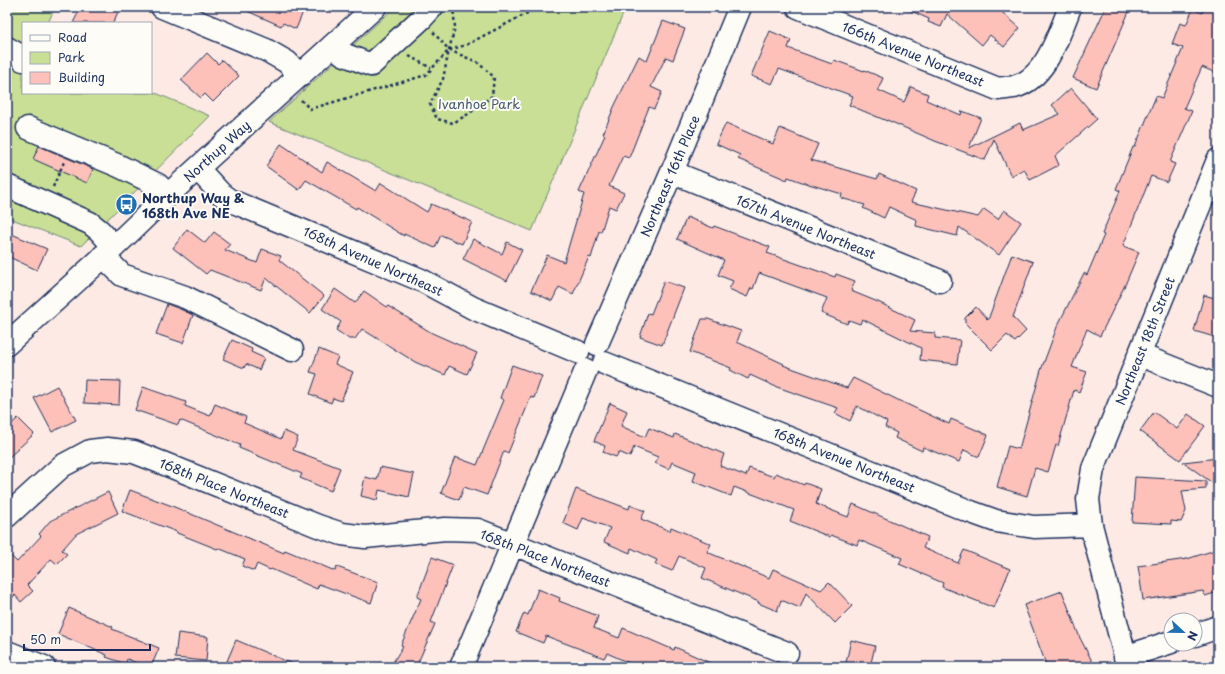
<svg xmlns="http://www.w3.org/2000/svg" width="1225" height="674" font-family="'Playpen Sans',sans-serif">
<rect width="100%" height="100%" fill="#fdeae4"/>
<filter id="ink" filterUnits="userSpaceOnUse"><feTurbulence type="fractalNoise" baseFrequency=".025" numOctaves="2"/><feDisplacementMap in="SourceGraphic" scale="8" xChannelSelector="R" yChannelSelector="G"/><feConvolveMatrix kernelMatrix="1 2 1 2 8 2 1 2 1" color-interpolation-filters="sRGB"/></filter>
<g filter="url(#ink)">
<path fill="#c8df95" stroke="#72877a" d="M7 7H55L48 23H23V93H151V91L210 116 81 246 7 217Z
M395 7H626L532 231 269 122Z"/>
<path fill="#fdc1b9" stroke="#1b2f5e" d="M81 7H108L118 12 113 23H73Z
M238 7H305L296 29 283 23 281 26Z
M902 7H996L1020 28 1004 47 990 35 982 45 947 14 941 27 928 22 929 19Z
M1106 7H1131L1096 88 1073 78Z
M1205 7H1218V74L1202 67 1184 108 1192 111 1170 162 1175 164 1167 182 1151 176 1123 246 1139 252 1125 285 1100 336 1087 329 1072 367 1087 372 1079 392 1074 390 1058 446 1056 445 1048 472 1035 468 1027 496 997 487 1008 446 1019 449 1041 370 1057 327 1084 273 1087 275 1104 235 1102 234 1120 191 1116 189 1133 147H1135L1156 96 1162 98 1183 48 1172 44 1180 23 1186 25 1193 9 1202 13Z
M663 21 685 29 673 60 666 57 651 87 662 92 654 109 649 107 629 158 623 156 609 186 624 193 616 209 609 206 601 232 599 231 591 258 589 257 573 294 559 287 552 301 531 291 547 255 564 262 584 194 579 192 605 135 603 134 614 107 639 56 647 61Z
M770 31 791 40 788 48 832 64 834 60 864 71V70L883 78 878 90 904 102 911 87 928 94 926 100 961 115 962 111 981 118 969 148 1020 123 1023 130 1060 114 1052 105 1071 88 1097 119 1055 156 1059 165 1030 180 1024 169 1011 176 994 139 985 160 935 141 887 120V121L849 105 853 96 779 69 772 84 751 76Z
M207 53 218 64 222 60 239 76 213 102 205 94 201 98 181 80Z
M726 123 773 144 780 128 818 144 811 160 877 179 879 174 916 191 911 202 978 217 984 209 998 219 1004 210 1021 222 999 255 959 227 957 236 916 226 917 220 889 207 884 218 863 208 865 205 841 198 842 194 802 182 788 177 787 180 738 159 740 155 716 144Z
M281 144 322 172 327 162 376 191 381 183 427 212 431 204 472 222 462 244 441 235 435 248 404 234V236L357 207 356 209 306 180 299 190 266 166Z
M39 146 93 169 87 183 33 159Z
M687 217 713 228 714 226 770 247 767 253 835 277 836 274 855 281 851 291 878 302 915 320 910 331 935 333V338L960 340 957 364 920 360 921 348 862 319 860 324 849 320 847 324 821 313 827 298 759 273 753 289 751 288 747 297 729 289 733 281 718 275 724 260 677 239Z
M187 229 205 243 214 232 230 244 225 250 257 263 262 249 281 256 279 260 324 296 310 313 266 278 261 290 210 270 206 274 173 248Z
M7 232 47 249 37 270 7 256Z
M473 239 502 254 507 242 522 250 507 281 463 259Z
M1012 254 1033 262 1013 317 1026 331 1015 342 1007 335 992 350 965 323V318L976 307 988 320Z
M664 281 684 288 662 345 640 337 648 313 651 314Z
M335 289 355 303 364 291 387 307 388 306 432 333 477 353 467 374 449 366 445 375 415 362 362 329 355 339H349L336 330 341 322 322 309Z
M1204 295 1218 299V338L1194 331Z
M167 304 180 309 193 315 183 343 156 334Z
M702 319H708L741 331 737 342 784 364 783 365 847 388 853 378 898 400 949 424 951 419 988 435 979 457 964 450 959 462 923 447 922 451 895 438 897 433 885 427 887 422 857 406 850 421 835 413 838 408 774 386 750 375 748 379 730 370 731 368 690 352Z
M232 340 252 349 251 352 264 358 259 370 246 364 244 368 223 359Z
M319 349 338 357 335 364 353 372 341 401 333 398 331 403 310 394 317 374 310 372Z
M512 365 542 376 534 398 531 397 508 453 504 451 487 495 464 487 459 500 441 493 455 457 477 465 504 400 500 398Z
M85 380 120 381 119 405 84 403Z
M57 386 76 420 52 432 34 398Z
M143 387 186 402 185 406 210 416 215 404 246 417 244 423 281 439 284 431 298 437 293 450 340 468 331 491 300 478 302 474 239 448 240 445 180 420 178 425 135 410Z
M610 403 627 411 621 426 645 437 649 428 674 438 675 434 724 454 720 466 746 476 749 468 774 477 776 473 804 485 805 483 821 489 816 504 848 517 853 504 928 537 923 548 958 563 964 550 1010 569 994 608 942 587 943 583 899 564 902 558 859 540 857 545 831 535 830 537 790 521 794 510 734 487 731 496 693 481 696 472 672 462 669 469 655 463 658 457 634 447 630 457 619 452 616 457 603 452 605 446 594 441Z
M1154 412 1177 429 1188 414 1205 426 1180 460 1140 431Z
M18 418 34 434 7 459V428Z
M1218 458V487L1183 462Z
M380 467 414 474 409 497 379 490 377 500 361 496 365 477 377 480Z
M1135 477 1206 481V489L1182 491 1186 511 1181 522 1171 521V524L1132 522Z
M576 489 629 509 630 505 645 511 641 519 670 531 671 527 711 544 707 552 769 578 773 569 821 590 829 582 852 606 835 623 806 593 800 608 781 600 777 611 758 603 759 602 702 578 706 568 679 556 672 571 655 564 657 560 631 548 630 553 604 542 610 528 583 518 578 530 563 523Z
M130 490 172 506 284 553 285 550 335 571 337 567 378 582 371 603 319 584 317 589 271 569 270 570 257 564 254 571 242 566 245 559 218 548 217 549 177 533V532L122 511Z
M108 492 118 513 76 534 62 550 67 554 57 564 51 559 27 585 33 591 21 602 15 595 7 603V552L17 562 41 536 39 534 50 521Z
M1218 549V592L1205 596 1203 591 1143 600 1138 566 1187 559Z
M432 557 453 565 431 622 435 624 416 667H390L403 646 401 645 421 599 417 597Z
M538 589 560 598 559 601 598 616 594 628 619 638 623 628 674 650 675 647 719 667H638L607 653 604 658 546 636 543 643 516 632 524 613 528 615Z
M1062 591 1080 638 1093 663 1085 667H1047L1024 605Z
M69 608 113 627 112 629 159 648 151 667H147L127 659 126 664 106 657 107 655 58 634Z
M178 633 208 637 206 661 175 658Z
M236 640 300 667H242L227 661Z
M851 640 875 646 870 667H845Z"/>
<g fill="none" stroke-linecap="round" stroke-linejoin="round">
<defs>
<path id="minor" d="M162 7 266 50 287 62 300 76
M798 7 998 89C1003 88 1009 88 1014 87 1046 79 1059 34 1070 7
M333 46 343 54 371 65 421 19 432 7
M7 48 21 56 23 60
M28 128 119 166 158 185 168 195
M198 169 220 193 229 200 421 280 473 308 578 352
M672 172 940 281
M7 186 90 223 100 231 114 247
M103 256 122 275 185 297 292 350
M7 344 114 247 168 195 375 7
M597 344 672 172 740 7
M1140 355 1218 386
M604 363 971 512 996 521 1034 527 1091 525
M7 516 62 466 90 451 107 449 134 452 165 464 318 526 342 534 365 537 445 529 478 530 787 653
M1195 635 1218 627
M7 652 44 667
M1125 657 1171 642
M461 667 586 370
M1128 667 1091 525 1088 499 1093 469 1218 160"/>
</defs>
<use href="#minor" stroke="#1b2f5e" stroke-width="25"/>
<path stroke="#1b2f5e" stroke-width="2.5" stroke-dasharray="3 3" stroke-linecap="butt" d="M433 32 449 50 455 27 453 7
M449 50 477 62 494 77 492 96 470 113 453 123 437 119 430 104 443 79Z
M409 56 431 68
M301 100 310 109 426 75 449 50 466 45 539 7
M53 187 64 162"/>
<use href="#minor" stroke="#fdfcf7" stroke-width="22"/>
</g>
</g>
<defs>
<symbol id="bus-disc" viewBox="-11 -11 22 22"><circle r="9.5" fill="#1f6fb2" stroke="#fdfcf7"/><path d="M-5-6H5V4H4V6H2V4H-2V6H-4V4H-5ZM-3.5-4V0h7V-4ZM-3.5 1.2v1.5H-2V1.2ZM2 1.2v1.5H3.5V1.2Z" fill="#fff"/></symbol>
</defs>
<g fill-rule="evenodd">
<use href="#bus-disc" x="114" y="192" width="25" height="25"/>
</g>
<g text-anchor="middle" stroke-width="4" stroke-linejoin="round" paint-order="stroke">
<g font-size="13" fill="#1b2f5e" stroke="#fdfcf7">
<text transform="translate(913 54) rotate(22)" y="5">166th Avenue Northeast</text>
<text transform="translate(217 151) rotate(-42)" y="5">Northup Way</text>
<text transform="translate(670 176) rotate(-67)" y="5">Northeast 16th Place</text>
<text transform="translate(806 227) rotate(22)" y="5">167th Avenue Northeast</text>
<text transform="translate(373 261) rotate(24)" y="5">168th Avenue Northeast</text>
<text transform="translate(1145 341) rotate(-68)" y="5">Northeast 18th Street</text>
<text transform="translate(844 460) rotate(22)" y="5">168th Avenue Northeast</text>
<text transform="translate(224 488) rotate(22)" y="5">168th Place Northeast</text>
<text transform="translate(545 558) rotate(21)" y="5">168th Place Northeast</text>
</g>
<g font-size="13" fill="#465b6c" stroke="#fdfcf7">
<text x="479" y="109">Ivanhoe Park</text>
</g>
<g font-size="13" font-weight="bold" fill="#1b2f5e" stroke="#fdfcf7" text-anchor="start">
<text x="142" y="203">Northup Way &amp;<tspan x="142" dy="15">168th Ave NE</tspan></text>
</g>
</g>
<rect width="1225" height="674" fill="none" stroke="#fdfcf7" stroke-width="24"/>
<rect x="12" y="12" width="1201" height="650" fill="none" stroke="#1b2f5e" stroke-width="1.5" filter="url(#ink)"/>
<rect x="22" y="22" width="130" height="72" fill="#fdfcf7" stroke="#a3aaba"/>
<rect x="30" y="35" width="20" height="6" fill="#fdfcf7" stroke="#a3aaba"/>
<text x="58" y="42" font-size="12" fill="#1b2f5e">Road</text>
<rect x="30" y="52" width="20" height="12" fill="#c8df95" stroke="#a3aaba"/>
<text x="58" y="62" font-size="12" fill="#1b2f5e">Park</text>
<rect x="30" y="72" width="20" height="12" fill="#fdc1b9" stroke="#a3aaba"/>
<text x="58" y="82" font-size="12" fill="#1b2f5e">Building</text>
<g transform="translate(1183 632) rotate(112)"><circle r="19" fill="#fdfcf7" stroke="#a3aaba"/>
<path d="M0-3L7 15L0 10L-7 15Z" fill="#1f6fb2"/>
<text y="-6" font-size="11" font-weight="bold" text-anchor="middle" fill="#1b2f5e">N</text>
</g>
<path d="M24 644v6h126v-6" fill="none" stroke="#1b2f5e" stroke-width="2"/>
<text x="30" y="644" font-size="12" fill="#1b2f5e" stroke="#fdfcf7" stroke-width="3" paint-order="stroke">50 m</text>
</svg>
